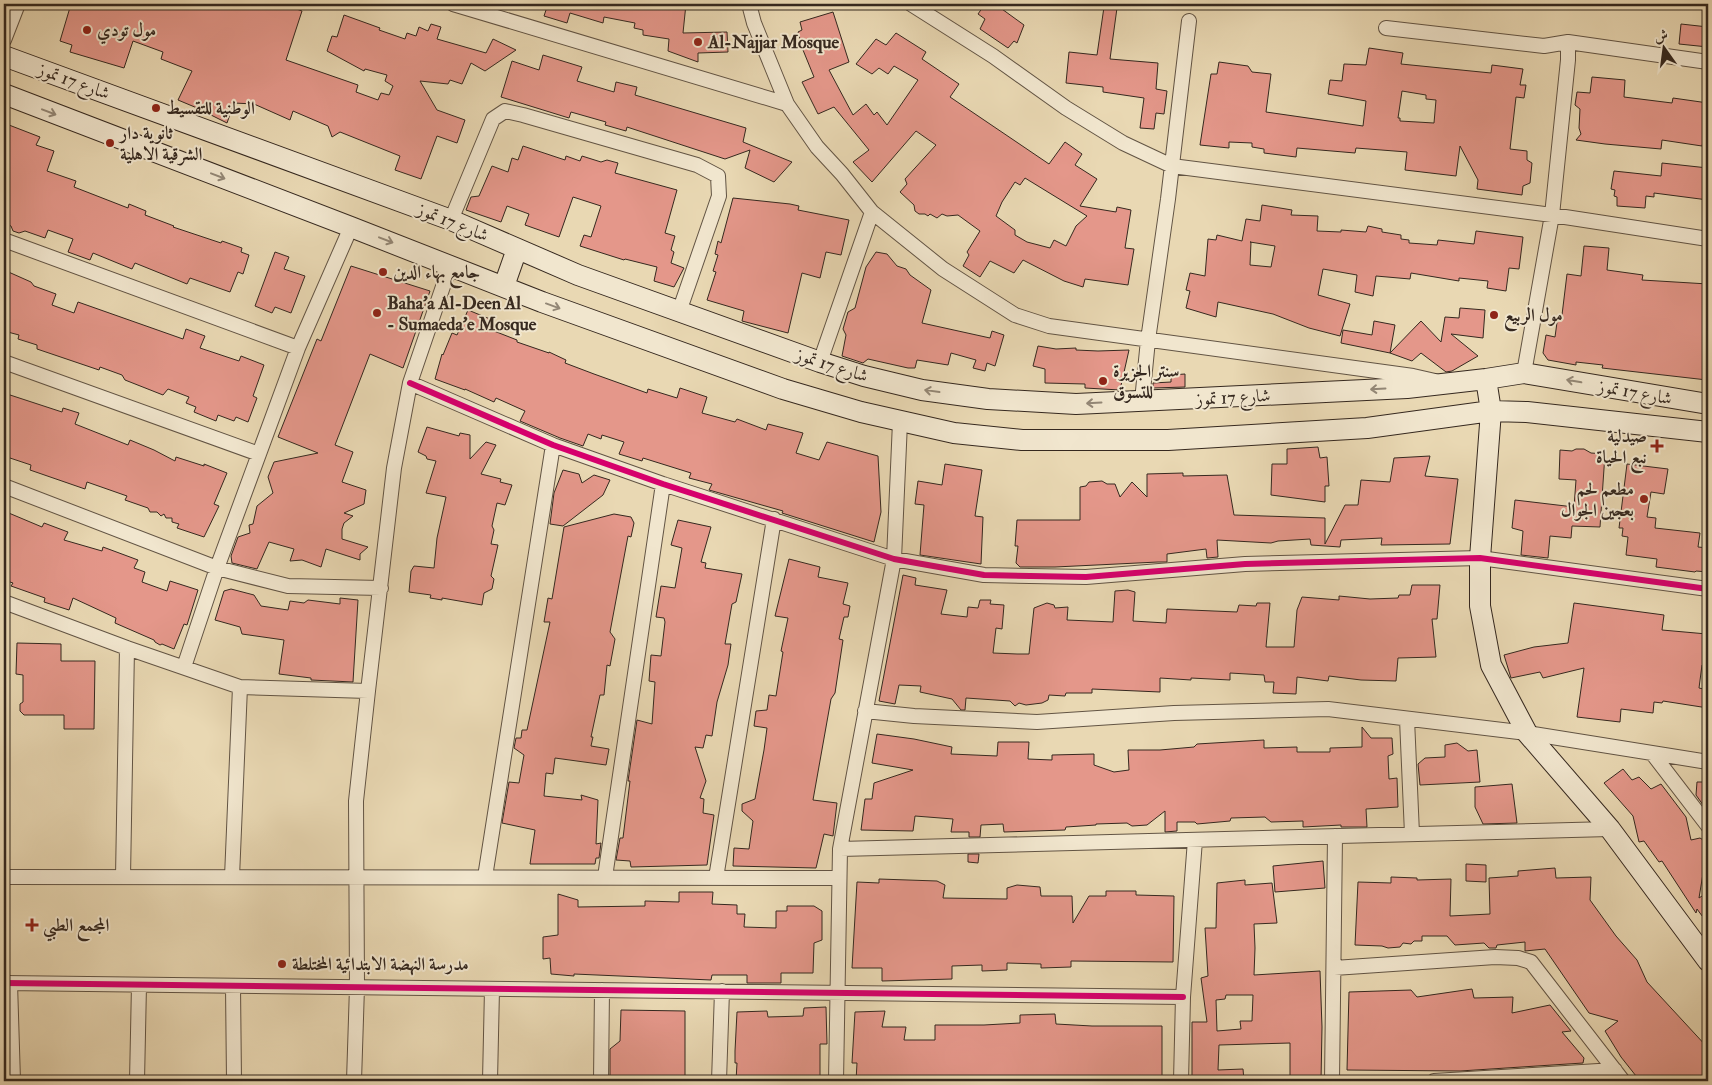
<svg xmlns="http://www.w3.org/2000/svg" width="1712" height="1085" font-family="'IM FELL Double Pica',Amiri,serif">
<rect width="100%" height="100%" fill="#e9d8b3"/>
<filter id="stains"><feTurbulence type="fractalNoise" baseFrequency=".004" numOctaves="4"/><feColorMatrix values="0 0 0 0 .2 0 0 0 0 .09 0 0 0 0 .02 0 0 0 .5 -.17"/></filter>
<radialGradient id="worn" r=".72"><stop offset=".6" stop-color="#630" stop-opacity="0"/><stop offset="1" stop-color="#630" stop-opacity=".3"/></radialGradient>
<path fill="#e4978a" stroke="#35281f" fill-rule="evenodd" d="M71 4H283L302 11 286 60 358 85 356 92 378 100 381 93 389 95 393 86 385 81 387 75 365 69 364 71 327 51 332 36 337 37 344 15 380 28 379 30 405 39 407 33 416 36 419 27 428 31 431 24 441 27 437 39 486 53 493 39 516 50 485 71 471 63 462 84 450 80 448 84 420 81 437 110 465 120 457 143 437 136 421 179 395 170 400 156 340 132 332 137 328 126 293 111 290 120 254 104 234 103 227 123 209 114V113L178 100 192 71 161 59 163 52 133 41 124 68 70 52 72 45 60 41Z
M548 4H686L683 33 727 32 728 52 698 53V62L668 51 669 39 643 35V30L634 28 635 23 604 17 603 23 570 13 567 23 544 16Z
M985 4H995L1024 25 1017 43 1014 41 1008 48 980 29 985 19 978 14Z
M1104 7 1117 8 1110 59 1158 63 1156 89 1167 91 1164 114 1156 113 1154 129 1140 128 1144 98 1103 92V87L1066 83 1069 52 1097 55Z
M833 12 849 62 829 70 853 115 866 104 874 115 877 112 887 125 918 80 894 66 888 74 879 68 872 74 856 64 876 39 886 45 896 33 926 52 922 59 959 84 950 97 1049 164 1065 142 1082 154 1075 165 1097 179 1080 206 1116 212 1117 207 1131 210 1125 248 1134 249 1128 285 1085 279 1083 287 1064 281 1023 260 1014 273 990 261 980 277 963 266 969 255 967 252 980 231 958 215 947 216 942 214 937 218 930 214 928 216 925 214H919L915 211 914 205 900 192 907 184 905 179 936 145 916 131 872 182 853 162 869 150 834 107 818 114 802 82 814 77 803 50 798 32 802 30 800 22ZM1025 178 1087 216 1076 226 1066 246 1054 240 1050 248 1027 242 1015 235V230L996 216 1002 202 1015 182 1020 185Z
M1681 24 1708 27V47L1679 44Z
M1369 48 1403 53 1401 64 1491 73 1492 65 1523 69 1520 85H1526L1524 98 1516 97 1510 149 1527 151V160L1532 163 1530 183 1523 186 1522 195 1477 189 1478 180 1460 146 1456 176 1405 170 1407 152 1356 148 1355 153 1297 148 1296 157 1264 153V149L1252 147V143L1229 142V148L1200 145 1211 74H1217L1219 62 1248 66 1252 72 1271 74 1266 112 1363 126 1366 101 1328 94 1330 80 1342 81 1344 64 1366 65ZM1402 91 1426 95V99L1436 100 1434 123 1400 121V118H1398Z
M543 55 582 67 577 81 614 92 616 82 637 87 635 95 746 128 743 142 792 162 774 182 745 168 750 150 725 159 627 127 626 131 605 125 606 122 571 112 569 118 501 97 512 61 539 70Z
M1592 77 1625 80 1624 97 1672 103 1673 98 1708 103V131H1705L1702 146 1662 140 1661 149 1605 144 1576 140 1581 134 1579 128 1580 109 1575 105 1577 92 1590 93Z
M9 125 40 137 36 145 54 151 47 171 76 181 74 187 128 208 129 204 146 211 145 215 174 226 173 227 221 243 222 241 242 248 241 252 249 255 243 274 238 272 230 292 190 278 187 284 135 263 132 269 93 253 90 260 68 252 73 239 48 230 45 238 25 231 19 233 13 231 11 226 4 223V138Z
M523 146 565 160 566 156 580 161 582 156 601 162 607 160 618 163 615 173 677 190 665 233 675 236 671 250 674 252 671 263 684 268 674 287 654 281 657 267 625 259 624 260 580 246 584 235 591 237 601 206 573 197 559 237 525 225 529 214 507 206 501 222 466 210 471 197 479 196 492 166 508 172 512 158 518 160Z
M1662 163 1708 168V200L1654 193V197L1646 196 1645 208 1617 206V197L1614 196 1615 190 1611 189 1614 171 1661 176Z
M733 198 790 204 799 206 798 210 849 220 841 255 826 252 820 278 802 273 788 333 742 321 744 311 707 300 716 272 713 271 718 255 715 254 718 241 721 243Z
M1262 205 1292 210 1291 215 1318 216 1317 231 1341 232V230L1366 232 1368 226 1382 229V232L1401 235V239L1409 240V243L1437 245 1438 240 1474 244 1476 231 1523 237 1519 269 1509 268 1506 291 1487 288 1488 281 1459 278V281L1411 273 1410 279 1376 276 1373 296 1355 292 1357 275 1323 269 1318 295 1350 304 1340 336 1309 328 1273 314 1218 302 1216 317 1186 308 1190 291 1186 290 1190 273 1205 276 1208 239 1216 240 1217 235 1242 241 1246 219 1260 221ZM1250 242 1275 246 1271 267 1250 265 1251 242Z
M1584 246 1609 248 1607 270 1643 275 1642 280 1708 284V376L1707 380 1602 368 1603 365 1576 362V365L1548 360 1543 353 1546 335 1555 337 1558 315H1562L1567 274 1581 276Z
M275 252 289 257 284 269 305 276 291 313 275 307 272 313 255 306Z
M876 252 887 254 897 266 906 269 910 275 931 290 922 323 990 338 992 331 1004 335 995 366 987 363 985 371 973 368 976 360 951 353 948 365 917 360 915 368H908L868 359 863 363 842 356 846 335 843 329 848 312 855 308 866 267Z
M351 266 430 291 403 368 370 354 335 445 353 452 342 482 366 490 364 504 344 513 353 516 344 523 342 529V539L368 547 360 554V560L326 549 321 567 302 560 290 561 294 549 269 542 257 569 232 563 231 556 238 537 250 533 249 525 253 524 257 506 273 493 268 477 274 462 318 453 278 437 317 339 321 341Z
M4 270 31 282 34 286 56 294 52 305 74 313 78 302 183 339 186 329 205 336 200 348 239 361 241 356 264 365 253 396 257 398 248 422 236 417 234 421 218 415 216 421 194 412 196 407 186 403 189 397 168 389 163 395 125 380 122 375 100 367 99 370 37 349V345L18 339 19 335 4 331Z
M1460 308 1485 310 1483 338 1451 334 1478 356 1452 371 1446 372 1421 353 1412 361 1390 353 1421 321 1441 342 1445 317 1459 318Z
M468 310 490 319 487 326 495 328 494 331 517 340V342L549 353V352L566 360 565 363 594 374 647 393 648 389 677 398 680 388 707 397 702 413 735 422 737 419 766 430 768 424 803 433 796 453 819 460 827 442 878 456 881 512 874 542 782 513 783 511 709 490 712 484 689 478 691 473 643 458 642 461 619 454 624 442 602 435 601 439 588 434 583 446 560 438 520 421 525 411 496 398 494 402 465 389V390L435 379 442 354 443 355 452 333 457 335Z
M1374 321 1395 325 1390 353 1341 343 1343 330 1372 335Z
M1038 346 1056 349 1076 348V350L1098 351 1129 350 1120 390 1085 388V384L1045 383V369L1033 366Z
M1185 374V387L1153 388V383L1171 382V375Z
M4 393 62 412 63 408 79 413 75 424 128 445 130 440 154 450 175 461 176 457 204 466V464L227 473 214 504 219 506 204 537 177 528 179 524 172 522V518H166L164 514 161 516 157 512H150L148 508 125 500 127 496 87 482 85 489 30 470 31 465 4 456Z
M427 427 459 436 460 433 470 435V459L486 442 496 445 481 474 501 479 500 482 512 485 505 505 497 503 492 526 494 530 491 544 498 545 491 576 494 579 492 589 484 593 482 605 442 598V600L430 598 431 595 409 592 411 571 414 566 434 568 437 538 446 497 426 493 436 461 427 459 426 456 418 452Z
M1318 447 1320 458 1327 457 1329 486H1325V502L1271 495 1272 464H1287V449Z
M1576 449H1584L1591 453 1605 454 1600 527 1572 526 1571 538 1550 536 1548 558 1521 555 1523 531 1512 528 1515 500 1574 507 1576 480 1559 479 1560 450 1572 451Z
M1430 456 1425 476 1458 479 1450 544 1381 545 1382 538 1341 540 1340 547 1311 545 1310 539 1278 541 1271 543 1217 540 1218 557 1207 558 1206 549 1167 554V562H1158L1055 567H1020L1016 563 1018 546H1015L1017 520H1080V487L1086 486 1089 482 1102 481 1107 484H1115L1120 497 1132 482 1147 497V474L1183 473V476L1227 475 1234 515 1325 518V544L1345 505H1358L1361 480 1390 482 1394 458Z
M945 464 982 470 975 516 983 517 981 564 920 555 924 505 915 504 918 481 942 485Z
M1627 464 1668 469 1664 494 1651 492 1647 517 1656 518 1655 528 1700 533 1698 547 1708 548V572L1696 571 1695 572 1656 567 1657 559 1626 555 1628 537 1622 536 1623 528H1619Z
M563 470 579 474 582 483 594 475 610 480 603 495 563 526 550 524 554 493Z
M4 511 42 527 44 523 68 532 64 540 102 551 103 547 138 560 134 568 145 572 142 582 167 591 170 581 198 590 187 625 184 624 174 649 162 644 160 645 155 642 154 640 115 623 116 618 73 598 69 610 44 602 45 598 11 586 13 583 4 580Z
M614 514 631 517 634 523 631 537 628 536 610 632 615 639 610 666 607 665 604 695H600L591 737H593L591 746 609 749 606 765 555 758 553 774 546 773 544 796 582 800 581 795 598 800 596 844 601 843 599 858H596L595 864H530L535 830 502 823 509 782 519 783 524 755 514 748 516 738H521L522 730H527L550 622H544L548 598 552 599 564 527Z
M678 520 711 527 701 562 706 563 705 568 742 574 736 602 732 604 725 644H731L728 665 717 702 712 736 706 735 703 748 695 747 706 781 700 798 704 799 703 813 714 815 707 865 631 867 630 861 616 860 620 838H623L630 781H628L637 720 652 724 655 682 649 681 651 655 661 656 665 622 664 618 656 617 661 586 675 588 682 548 671 545Z
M789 559 820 567 818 577 848 583 843 604 850 606 848 617H844L839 639 843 640 835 693 831 699 813 800 837 803 833 836 824 834 816 868 733 866 734 848 749 849 753 821 742 811V804L755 799 764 750 767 728 754 726 756 711 767 710 769 695 776 696 783 652 781 651 788 618 775 616Z
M903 575 916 578 915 585 947 590 941 614 967 617 968 607 978 608 980 600H991L990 604 1004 605 1002 629 996 628 993 653 1017 654H1029L1034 608 1047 603 1054 605 1055 608 1068 607 1067 620 1113 622 1115 591 1128 590 1135 592 1133 621 1166 623 1167 609 1237 612 1239 605 1256 606 1257 603H1270L1266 647H1294L1297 610 1302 597 1339 600V596L1370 599 1398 598 1399 595H1410L1412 585H1440L1437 619H1432L1436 657 1398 658 1396 681 1361 680 1329 676 1328 681 1297 677 1296 694 1273 693 1274 682H1265L1264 675 1230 673V680L1191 678V680L1160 678V692L1092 689V693H1066L1065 696 1049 695 1048 700 1042 703 1026 705 1019 703 1015 706 1010 701 966 698 965 710H961L952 699 920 692 921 686 899 685 895 704 879 701Z
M231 589 254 595 261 606 288 610 290 601 304 603 308 600 340 604V598L358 600 353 682 311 680V678L279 674 284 640 242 634 240 627 215 620 224 591Z
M1574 603 1664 615 1662 630 1707 634 1704 665H1702L1699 688 1708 690V708L1663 701 1662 703 1654 702 1653 713 1621 709 1620 722 1577 717 1584 668 1543 678 1540 672 1511 678 1504 655 1534 647 1568 643Z
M17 643 61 644V661H95L94 729H64V715H24L20 711V704L23 702V675L16 674Z
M1362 727 1371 738H1392L1393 754 1388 756 1389 779 1397 778 1398 807 1366 809 1367 827H1341V825L1303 827V821L1271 822 1265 817 1231 818 1230 821 1197 824 1195 822H1177V831L1165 832V811L1147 825 1132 826 1127 823 1096 824V825L1066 827 1065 830 1004 832 1003 824 981 825 980 837H969V832H951L953 819 915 816 913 831 861 830 865 799H872L874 783 913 770 872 763 877 734 914 739 952 747 951 754 997 756 998 742H1029L1028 759 1052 760V755L1094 754V765L1114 772 1129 770 1128 750H1160L1194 747 1197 744 1264 740V748L1297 747V752H1330V748L1362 747Z
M1457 743 1468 751 1477 750 1480 782 1420 785 1418 764 1425 758 1445 757V745Z
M1623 769 1632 780 1639 777 1651 789 1661 784 1686 817 1691 840 1700 838 1708 843 1699 898 1708 892V924L1697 909 1696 913 1662 861 1659 862 1644 841 1639 842 1633 816 1604 783Z
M1697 782H1708V812L1696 795Z
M1512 784 1517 823 1483 824 1475 807V787Z
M968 854H979L978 863 968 862Z
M1323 861 1325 888 1275 892 1273 866Z
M1466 864 1486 865V882L1466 881Z
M1555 868 1556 878 1591 877 1590 900 1616 936 1637 960 1647 982 1708 1048V1081H1640L1621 1057 1605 1031 1618 1021 1589 1013 1545 949 1525 951V942L1497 945 1496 948H1489L1484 943 1455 945 1447 936H1422V941H1414L1411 944 1403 943 1400 947 1388 948 1382 946 1355 945 1358 882 1391 883V877L1417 878V880L1451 879 1450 916 1490 914 1489 878 1518 876V871Z
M879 879 937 881 945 885 943 898 1007 899V888L1017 885 1040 887 1041 896H1072L1073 923 1089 896H1106V891H1136V895L1174 896 1173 962 1071 961V967L1041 968V964L1007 963V970L982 971V965L952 966V979L882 981V968H852L857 882 879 883Z
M1245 880V885L1272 883 1277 923 1254 924 1255 948 1254 975 1320 971 1322 1027 1321 1081H1290V1043L1219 1045 1218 1070 1243 1069 1244 1081H1192V1022H1207L1201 978 1208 976 1205 928H1216L1217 883ZM1226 995H1253L1252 1021H1240L1241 1029 1217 1031 1216 1000 1225 999Z
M679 892H713L712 904 737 905V914H745L744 927 776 928V911H787V906H814L822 911V940L814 943 813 973H781V983H747V975H712L711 980 574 974V976L551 974 550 958 543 959V937L558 935V894L578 900V907L645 906V901L679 902Z
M1472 989 1474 998 1513 997 1512 1013 1550 1005 1571 1031 1562 1032 1584 1058 1583 1063 1460 1071 1347 1070 1349 992 1411 990 1417 997Z
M826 1007 827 1044H820V1077H802V1081H736L737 1063H735V1051L737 1012 767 1011 768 1017 803 1016 804 1008Z
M621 1010 685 1011V1081H610V1049L620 1041Z
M885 1011 882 1027H906L904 1040H935V1025H984L1020 1023V1015L1055 1014 1056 1024 1092 1026H1162V1081H856L857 1063H852L855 1012Z"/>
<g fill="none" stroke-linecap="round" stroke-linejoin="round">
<defs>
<path id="street" d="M453 4 787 104
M749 4 754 23 787 104 817 147 842 174 872 212 943 269 1015 315 1049 326 1413 376 1435 381
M911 4 993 56 1066 108 1123 143 1172 166 1552 215 1708 239
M1386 28 1544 46 1568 42 1708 62
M4 40 18 4
M451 220 493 119 505 111 523 115 697 165 718 176 719 196 679 312
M4 240 298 348
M4 362 259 454
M820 362 872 212
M1524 373 1552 215 1568 60V42
M410 383 553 445 663 484 894 559 984 575 1086 577 1245 564 1480 558 1708 589
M1142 401 1148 340 1168 199 1189 21
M4 486 217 568 288 586 381 588
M4 602 127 648 240 687 368 691
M184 667 217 568 298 348 351 227
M865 711 914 716 1037 722 1174 713 1328 709 1527 733 1708 762
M1407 719 1412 834
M1652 753 1708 826
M840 849 1610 829
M4 877 839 878
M123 877 127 648
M232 877 240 687
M485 877 553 445
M605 877 663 484
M716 878 774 519
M1334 968 1495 957 1518 958 1531 962 1623 1081
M4 983 1183 997
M10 983 13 1081
M233 986 234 1081
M137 1081 139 985
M354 1081 357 987 356 801 368 691 394 468 410 383 450 266
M490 1081 492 989
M601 1081 602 990
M719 1081 722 991
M836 1081 840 849 894 559 900 422
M1181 1081 1183 997 1195 840
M1332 1081 1335 836
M1434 1081 1615 1070"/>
<path id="secondary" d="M4 56 451 220 578 275 820 362 864 376 922 390 988 399 1076 404 1407 388 1486 379 1524 373 1708 404
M4 94 351 227 542 302 783 389 861 412 954 433 1022 440H1168L1367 428 1491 411 1527 412 1708 432
M504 286 517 249
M1486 379 1491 411 1480 558V606L1491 665 1527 733 1610 829 1708 961"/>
</defs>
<use href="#street" stroke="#625444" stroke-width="16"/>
<use href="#secondary" stroke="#35281f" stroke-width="22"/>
<use href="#street" stroke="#f1e6ce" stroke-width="14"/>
<use href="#secondary" stroke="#f1e6ce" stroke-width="20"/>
<defs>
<path id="cycleway" d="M410 383 553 445 663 484 894 559 984 575 1086 577 1245 564 1480 558 1708 589
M4 983 1183 997"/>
</defs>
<use href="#cycleway" stroke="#f1e6ce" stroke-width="9"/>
<use href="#cycleway" stroke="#d6006c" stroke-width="6"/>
</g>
<defs><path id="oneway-shaft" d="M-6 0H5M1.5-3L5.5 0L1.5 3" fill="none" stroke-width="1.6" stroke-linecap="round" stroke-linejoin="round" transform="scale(1.25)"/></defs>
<g stroke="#938776">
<use href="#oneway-shaft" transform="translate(49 112) rotate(21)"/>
<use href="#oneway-shaft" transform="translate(218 176) rotate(21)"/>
<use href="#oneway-shaft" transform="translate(386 240) rotate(21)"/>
<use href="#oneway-shaft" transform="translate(553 306) rotate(20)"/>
<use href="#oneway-shaft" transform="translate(1574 381) rotate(-170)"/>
<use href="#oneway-shaft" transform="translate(1378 389) rotate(177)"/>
<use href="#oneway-shaft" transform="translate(932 391) rotate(-172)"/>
<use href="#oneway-shaft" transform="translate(1094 403) rotate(177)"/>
</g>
<g fill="#8f2418" stroke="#f1e6ce" stroke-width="2">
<circle cx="87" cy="30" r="5"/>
<circle cx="698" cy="42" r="5"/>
<circle cx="156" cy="108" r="5"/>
<circle cx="110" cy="143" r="5"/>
<circle cx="383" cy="272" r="5"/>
<circle cx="377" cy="313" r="5"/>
<circle cx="1494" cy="315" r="5"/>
<circle cx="1103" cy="381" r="5"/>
<path d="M1654.5 438.5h5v5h5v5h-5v5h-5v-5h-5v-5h5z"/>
<circle cx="1644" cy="499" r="5"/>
<path d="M29.5 917.5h5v5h5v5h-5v5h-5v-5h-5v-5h5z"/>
<circle cx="282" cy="964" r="5"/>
</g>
<g text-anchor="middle" stroke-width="4" stroke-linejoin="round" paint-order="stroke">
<g font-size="18" font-weight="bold" fill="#35281f" stroke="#f1e6ce" text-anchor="start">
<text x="97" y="36">مول تودي</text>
<text x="708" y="48">Al-Najjar Mosque</text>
<text x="166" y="114">الوطنية للتقسيط</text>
<text x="120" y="139">ثانوية دار<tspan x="120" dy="21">الشرقية الاهلية</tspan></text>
<text x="393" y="278">جامع بهاء الدين</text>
<text x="387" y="309">Baha'a Al-Deen Al<tspan x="387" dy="21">- Sumaeda'e Mosque</tspan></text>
<text x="1504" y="321">مول الربيع</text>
<text x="1113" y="377">سنتر الجزيرة<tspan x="1113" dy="21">للتسوق</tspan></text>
<text x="1647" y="442" text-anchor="end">صيدلية<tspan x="1647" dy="21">نبع الحياة</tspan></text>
<text x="1634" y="495" text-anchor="end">مطعم لحم<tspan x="1634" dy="21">بعجين الجوال</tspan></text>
<text x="43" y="931">المجمع الطبي</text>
<text x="292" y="970">مدرسة النهضة الابتدائية المختلطة</text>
</g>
<g font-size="18" fill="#35281f" stroke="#f1e6ce">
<text transform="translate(74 81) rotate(20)" y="6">شارع 17 تموز</text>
<text transform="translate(453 222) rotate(22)" y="6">شارع 17 تموز</text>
<text transform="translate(832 365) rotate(18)" y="6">شارع 17 تموز</text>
<text transform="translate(1635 392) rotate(10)" y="6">شارع 17 تموز</text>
<text transform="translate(1233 397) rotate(-3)" y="6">شارع 17 تموز</text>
</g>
</g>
<rect width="1712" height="1085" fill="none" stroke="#e9d8b3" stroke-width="20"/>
<rect x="5" y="5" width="1702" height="1075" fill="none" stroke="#35281f" stroke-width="2.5"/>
<rect x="10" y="10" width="1692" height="1065" fill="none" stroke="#35281f"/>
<g transform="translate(1664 48) rotate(346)" stroke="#f1e6ce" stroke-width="4" paint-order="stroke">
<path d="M0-4L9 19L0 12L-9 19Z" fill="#35281f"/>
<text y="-8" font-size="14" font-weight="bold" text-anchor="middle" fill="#35281f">ش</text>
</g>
<rect width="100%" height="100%" filter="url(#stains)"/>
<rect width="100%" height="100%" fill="url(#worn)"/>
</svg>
